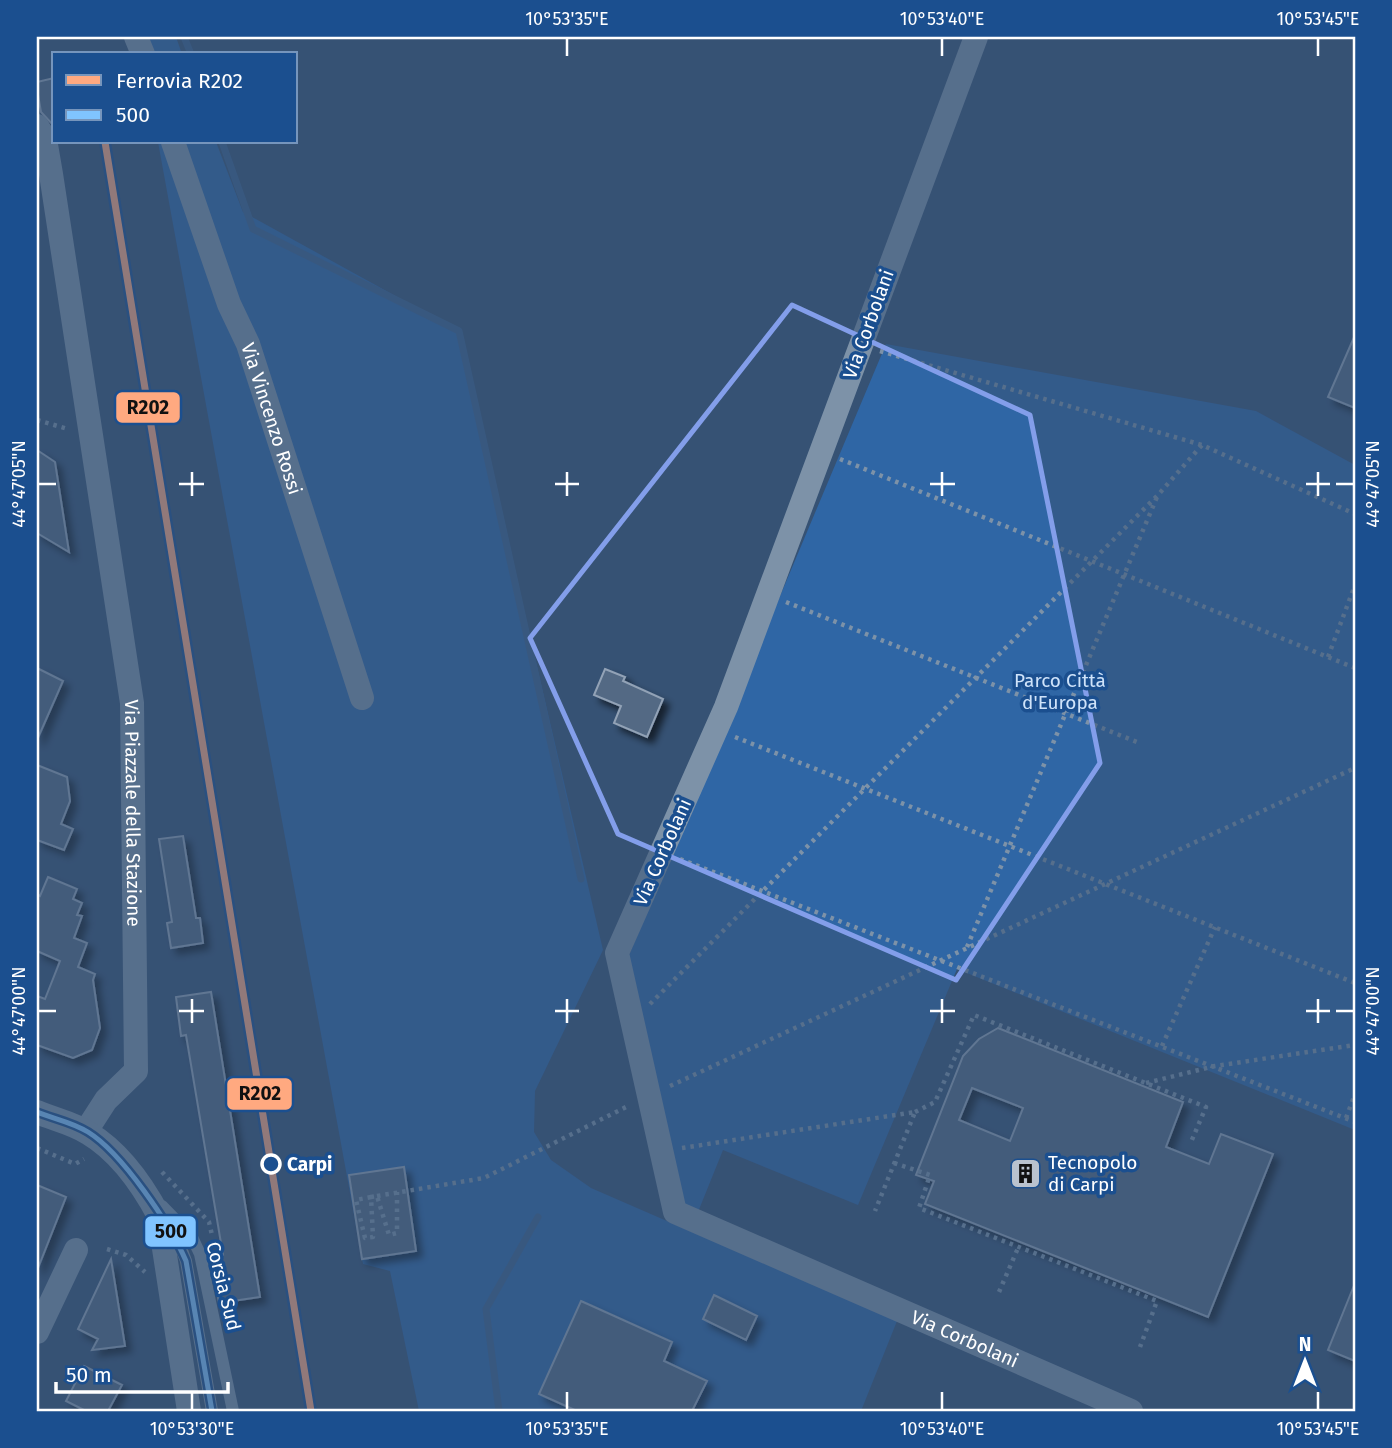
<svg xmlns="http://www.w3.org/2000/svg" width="1392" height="1448" font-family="'Fira Sans',sans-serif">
<defs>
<filter id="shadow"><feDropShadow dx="6" dy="6" stdDeviation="3.5" flood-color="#0009"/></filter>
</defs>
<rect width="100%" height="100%" fill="#365274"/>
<path fill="#2f66a5" d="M139 37H176L182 54H142Z
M158 142H216L243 212 459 331 603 950 535 1091 534 1132 551 1160 591 1188 897 1321 861 1411H419L390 1271 363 1264Z
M886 344 1256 411 1355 465V1130L957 969 858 1205 723 1150 698 1212 678 1203 627 960Z"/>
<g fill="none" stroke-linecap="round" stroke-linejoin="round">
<path stroke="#3b618d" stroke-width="7" d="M184 37 191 54
M222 142 253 229 459 331 581 879
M499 1411 486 1309 538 1217"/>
</g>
<path fill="#526984" stroke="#92a2b6" stroke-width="2" fill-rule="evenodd" filter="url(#shadow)" d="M54 78V126L41 112 37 89V82Z
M1355 335V408L1328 397Z
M37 450 55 462 69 552 37 533Z
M37 668 63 681 37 740Z
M605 669 625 677 623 681 663 699 647 737 614 723 621 706 594 695Z
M37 765 67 777 70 801 61 824 73 829 64 850 37 840Z
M183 836 196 918H200L203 943 171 948 167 923 172 922 159 839Z
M48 877 77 889 73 899 82 903 77 915 82 916 74 938 87 943 78 967 95 974 93 980 100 1028 92 1050 73 1058 37 1045V996L45 999 60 961 37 951V894L40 896Z
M211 992 260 1297 219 1303 212 1258 223 1255 186 1035 181 1036 176 997Z
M998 1028 1183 1102 1166 1147 1209 1164 1221 1134 1273 1154 1208 1317 925 1204 934 1181 916 1175 963 1056 979 1039ZM972 1088 1023 1108 1010 1141 959 1120Z
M404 1167 416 1251 362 1259 349 1175Z
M37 1185 66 1197 38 1268 37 1267Z
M111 1259 125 1346 92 1350 98 1339 78 1329Z
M1355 1283V1361L1328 1350Z
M714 1295 757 1316 746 1340 703 1319Z
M581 1301 672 1342 664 1361 707 1381 692 1411H577L539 1394Z
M84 1366 122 1385 108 1411H86L66 1401Z"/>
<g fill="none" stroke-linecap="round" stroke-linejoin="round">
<path stroke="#7d92a8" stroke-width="4.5" stroke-dasharray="3.5 5" stroke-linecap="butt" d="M880 351 1202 445 1355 514
M37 420 68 429
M840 459 1355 668
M786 602 1137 742
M1328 657 1355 585
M735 737 1355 983
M680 859 1355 1122
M967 947 1157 497
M650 1004 1158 495 1202 445
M1162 1046 1215 927
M1146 1083 1215 1066 1355 1045
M670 1086 1355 768
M915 1112 935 1102 974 1015 1206 1107 1191 1142
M1346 1118 1355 1094
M37 1148 75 1164 84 1159
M682 1148 915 1112 875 1211
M894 1163 930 1175 919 1208 1157 1301 1140 1347
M162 1172 209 1222 212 1235
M377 1196 484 1178 630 1105
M371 1197 356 1200 365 1238 373 1237 371 1197 377 1196 389 1235 397 1233V1192
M107 1249 126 1255 145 1272
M999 1292 1018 1248"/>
<path stroke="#7d92a8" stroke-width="12" d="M162 1206 192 1237 200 1254 233 1411
M166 1227 180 1245 186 1261 212 1411"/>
<g stroke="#7d92a8" stroke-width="24">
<path d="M136 37 143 54"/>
<path id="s1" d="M976 37 726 707 617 953 675 1212 1131 1411"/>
<path id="s2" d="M37 126 45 139 51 174 132 703 136 1071 106 1100 86 1131"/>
<path id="s3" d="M173 142 229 304 248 344 362 698"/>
<path d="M37 1112C53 1119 73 1123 88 1133 120 1152 142 1184 159 1216L189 1411"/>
<path d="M37 1332 76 1250"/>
</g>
<defs>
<path id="bus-1" d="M37 1112C54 1119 72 1122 88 1132 122 1153 170 1224 186 1261L212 1411"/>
</defs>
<use href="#bus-1" stroke="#1b4f8f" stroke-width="10"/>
<use href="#bus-1" stroke="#80c4ff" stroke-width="5"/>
<defs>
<path id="rail-1" d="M105 142 311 1411"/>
</defs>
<use href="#rail-1" stroke="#1b4f8f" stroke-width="12"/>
<use href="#rail-1" stroke="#ffa980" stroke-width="7"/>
</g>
<path d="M0 0H1392V1448H0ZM792 305 1030 415 1100 763 956 980 618 834 530 638Z" fill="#365274" fill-opacity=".55" fill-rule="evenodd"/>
<path fill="none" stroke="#839eea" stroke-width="5" stroke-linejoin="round" d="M792 305 1030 415 1100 763 956 980 618 834 530 638Z"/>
<path fill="none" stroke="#fff" stroke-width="2.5" d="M567 38V56M942 38V56M1318 38V56M192 472V496M567 472V496M942 472V496M1318 472V496M38 484H56M179 484H204M555 484H579M930 484H955M1306 484H1330M1336 484H1354M192 999V1023M567 999V1023M942 999V1023M1318 999V1023M38 1011H56M179 1011H204M555 1011H579M930 1011H955M1306 1011H1330M1336 1011H1354M192 1392V1410M567 1392V1410M942 1392V1410M1318 1392V1410"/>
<defs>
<symbol id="building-square" viewBox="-11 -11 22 22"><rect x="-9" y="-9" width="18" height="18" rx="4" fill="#b9c2ce" stroke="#1b4f8f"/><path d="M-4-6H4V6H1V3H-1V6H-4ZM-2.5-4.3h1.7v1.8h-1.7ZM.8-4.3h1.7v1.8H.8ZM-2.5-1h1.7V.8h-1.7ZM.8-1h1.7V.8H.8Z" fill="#111"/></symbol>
</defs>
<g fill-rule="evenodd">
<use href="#building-square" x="1008" y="1156" width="35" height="35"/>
</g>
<circle fill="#1b4f8f" stroke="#fff" stroke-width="3.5" cx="271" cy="1164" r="9"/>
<g text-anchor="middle" stroke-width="7" stroke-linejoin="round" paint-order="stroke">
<g font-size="19" fill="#fff" stroke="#1b4f8f">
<text transform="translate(868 324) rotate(-70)" y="7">Via Corbolani</text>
<text dy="7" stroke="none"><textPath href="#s3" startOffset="294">Via Vincenzo Rossi</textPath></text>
<text dy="7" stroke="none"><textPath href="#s2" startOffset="696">Via Piazzale della Stazione</textPath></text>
<text transform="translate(662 852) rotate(-66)" y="7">Via Corbolani</text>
<text transform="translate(224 1286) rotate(76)" y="7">Corsia Sud</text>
<text dy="7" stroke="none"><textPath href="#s1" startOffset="1566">Via Corbolani</textPath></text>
</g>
<g font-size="19" fill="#cfe3fa" stroke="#1b4f8f">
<text x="1060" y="687">Parco Città<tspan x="1060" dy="22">d'Europa</tspan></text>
</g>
<g font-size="19" fill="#fff" stroke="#1b4f8f" text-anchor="start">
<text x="1048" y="1169">Tecnopolo<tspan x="1048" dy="22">di Carpi</tspan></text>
</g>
<g font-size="19" font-weight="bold" fill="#fff" stroke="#1b4f8f" text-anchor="start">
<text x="287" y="1171">Carpi</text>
</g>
</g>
<g stroke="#1b4f8f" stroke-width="2.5">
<rect x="115" y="391" width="66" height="33" rx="7" fill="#ffa980"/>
<rect x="226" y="1077" width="67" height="34" rx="7" fill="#ffa980"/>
<rect x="144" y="1215" width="53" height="33" rx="7" fill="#80c4ff"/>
</g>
<g font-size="19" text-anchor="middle" font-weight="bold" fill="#111">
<text x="148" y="414">R202</text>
<text x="260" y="1100">R202</text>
<text x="171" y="1238">500</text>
</g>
<rect width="1392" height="1448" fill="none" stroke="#1b4f8f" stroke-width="77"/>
<rect x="52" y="52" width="245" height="91" fill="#1b4f8f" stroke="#7695bc" stroke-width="2"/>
<rect x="66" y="75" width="35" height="10" fill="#ffa980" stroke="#7695bc" stroke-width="2"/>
<text x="116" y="88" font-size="21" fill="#ffffff">Ferrovia R202</text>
<rect x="66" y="110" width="35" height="10" fill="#80c4ff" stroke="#7695bc" stroke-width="2"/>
<text x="116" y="122" font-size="21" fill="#ffffff">500</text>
<g transform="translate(1305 1361)" stroke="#1b4f8f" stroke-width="5" paint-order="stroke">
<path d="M0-5L12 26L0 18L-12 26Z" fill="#ffffff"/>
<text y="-10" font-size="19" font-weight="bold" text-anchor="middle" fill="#ffffff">N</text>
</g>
<path d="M56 1382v10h172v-10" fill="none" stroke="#ffffff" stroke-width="3.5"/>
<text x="66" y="1382" font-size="21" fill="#ffffff" stroke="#1b4f8f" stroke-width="5" paint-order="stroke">50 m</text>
<rect x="38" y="38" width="1316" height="1372" fill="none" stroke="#fff" stroke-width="2.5"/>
<g font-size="18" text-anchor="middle" fill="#fff">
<text x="567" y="25">10°53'35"E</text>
<text x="942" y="25">10°53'40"E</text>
<text x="1318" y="25">10°53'45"E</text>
<text transform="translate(19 484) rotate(-90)" y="6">44°47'05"N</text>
<text transform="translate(1373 484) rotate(-90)" y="6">44°47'05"N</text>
<text transform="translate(19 1011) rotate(-90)" y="6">44°47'00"N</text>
<text transform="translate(1373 1011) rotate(-90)" y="6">44°47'00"N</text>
<text x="192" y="1435">10°53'30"E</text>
<text x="567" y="1435">10°53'35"E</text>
<text x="942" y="1435">10°53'40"E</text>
<text x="1318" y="1435">10°53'45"E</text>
</g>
</svg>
